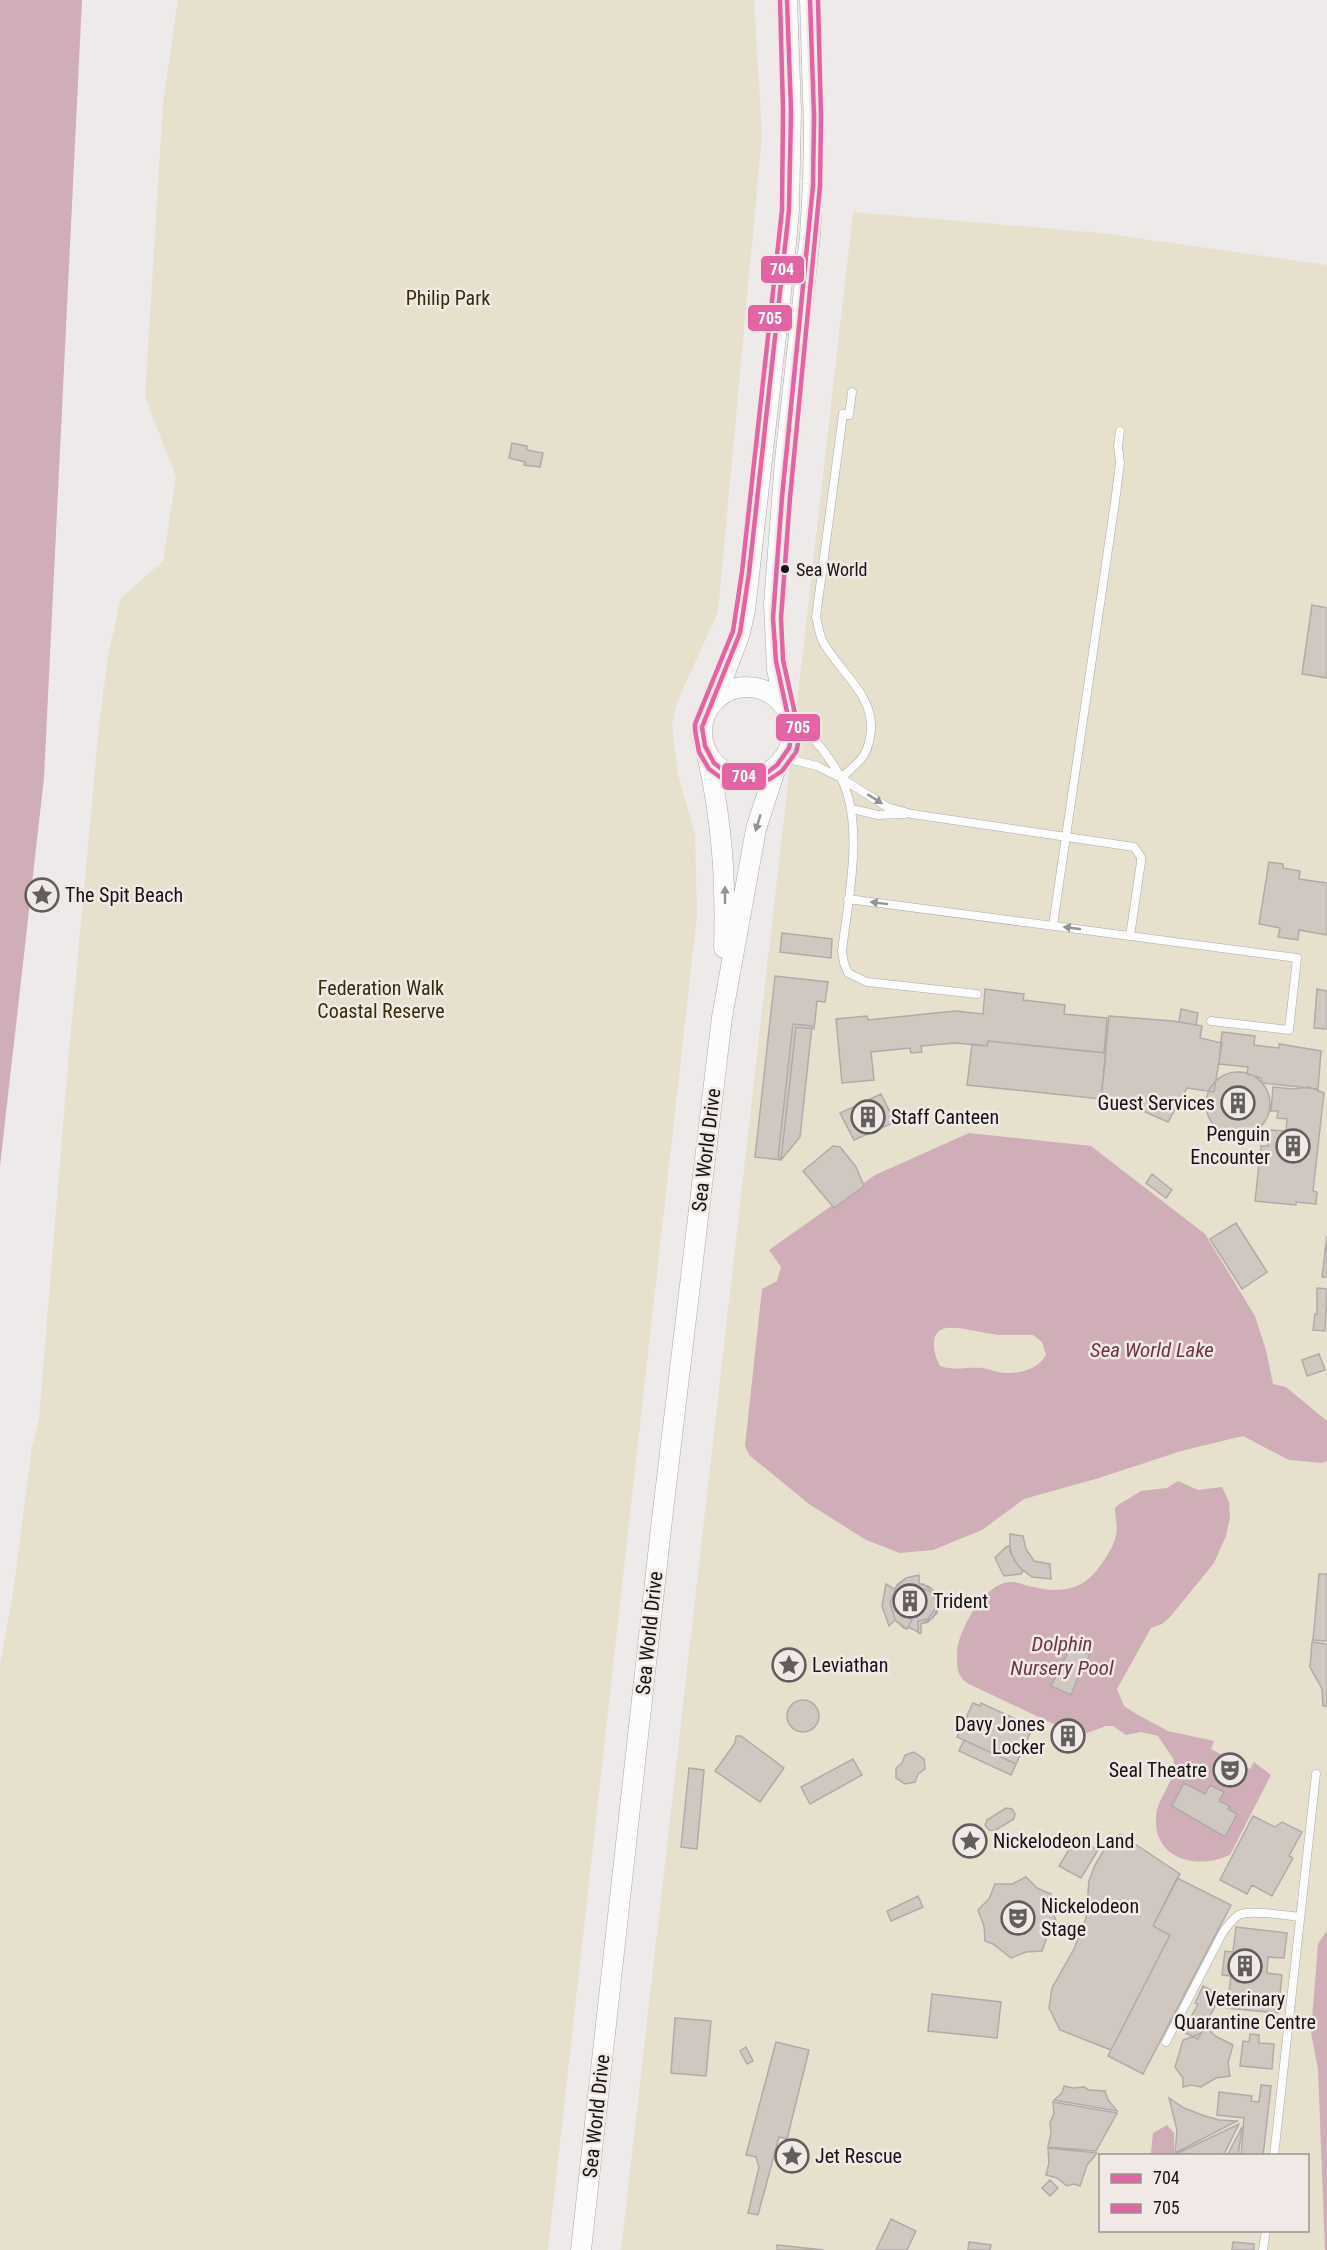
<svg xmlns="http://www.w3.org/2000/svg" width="1327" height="2250" font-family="'Roboto Condensed',sans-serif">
<rect width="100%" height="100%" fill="#eeeae9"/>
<path fill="#e6e0cd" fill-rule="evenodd" d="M178 0H754L762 135 718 612 677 702 672 725 678 774 695 834 697 914 548 2250H0V1664L13 1593 32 1447 39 1419 68 1064 99 726 108 656 121 598 163 561 176 477 145 397 163 104Z
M853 212 1101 233 1327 265V2250H621ZM1100 2156H1308V2230H1100Z"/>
<path fill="#cfaeb8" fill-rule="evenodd" d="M0 0H82L44 778 0 1166Z
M969 1133 1091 1146 1205 1234 1255 1316 1266 1350 1273 1384 1286 1387 1327 1421V1461L1322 1463 1289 1460 1243 1436 1181 1451 1099 1478 1024 1499 982 1530 933 1550 900 1553 866 1540 809 1504 749 1455 745 1446 762 1289 777 1281 781 1267 769 1250 875 1175ZM959 1328 998 1335H1033L1042 1342 1046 1355C1037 1370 1021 1373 1005 1373 998 1373 990 1369 982 1368 968 1367 954 1371 940 1366 935 1357 928 1334 943 1329 947 1327 954 1328 959 1328Z
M1178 1481 1198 1490 1222 1487 1229 1502 1230 1518 1226 1536 1214 1563 1170 1617 1162 1624 1151 1628 1117 1689 1124 1706 1138 1715 1168 1731 1214 1741 1211 1749 1250 1769 1254 1762 1271 1775 1230 1855C1198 1870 1153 1860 1156 1817 1157 1802 1166 1792 1171 1779 1173 1773 1173 1766 1174 1760L1158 1736 1141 1732 1126 1735 1113 1726H1106L1079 1736 971 1685C957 1678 957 1669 957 1654 957 1632 985 1581 1011 1582 1017 1582 1023 1585 1029 1586 1049 1591 1068 1593 1086 1581 1097 1573 1114 1548 1116 1535 1118 1526 1115 1517 1115 1508L1118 1505 1141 1491 1167 1488Z
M1327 1930V2250H1325L1318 2069 1311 2032 1318 1944Z
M1167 2125 1174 2133V2155H1158L1151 2153 1153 2133Z"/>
<path fill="#d0c8c0" stroke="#aeabaa" stroke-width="1.5" d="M512 443 527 446V450L543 453 540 467 524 465 525 462 509 458Z
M1312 605 1327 608V678L1302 674Z
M1269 862 1283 864V868L1300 871 1299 879 1327 883V935L1299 930 1298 940 1278 937 1280 928 1259 924Z
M782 933 832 939 831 958 780 952Z
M775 976 828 982 825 1002 817 1001 814 1029 796 1027 781 1160 755 1157Z
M985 989 1024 994 1023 1000 1065 1005 1064 1014 1107 1018 1104 1053 988 1041 987 1046 955 1043 921 1046 922 1052 911 1053 910 1048 871 1052 874 1080 842 1083 836 1019 867 1016 868 1020 955 1011 983 1014Z
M1317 989 1327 991V1029L1314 1028Z
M1181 1009 1198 1013 1196 1025 1179 1022Z
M1109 1016 1173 1021 1202 1026 1200 1038 1222 1043 1214 1092 1187 1088 1168 1122 1127 1104 1101 1099Z
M793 1024 812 1026 800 1137 782 1159 778 1158Z
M1222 1032 1255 1036 1254 1045 1279 1048V1044L1321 1051 1318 1089 1262 1083 1261 1078 1247 1074 1248 1067 1219 1064Z
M988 1041 1106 1053 1101 1099 967 1085 972 1044 987 1046Z
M1206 1104a32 32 0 1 1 64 0a32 32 0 1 1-64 0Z
M1273 1087 1294 1089 1309 1087 1324 1093 1313 1191 1317 1192 1316 1204 1296 1202V1205L1255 1201 1261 1146H1268L1269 1130 1286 1131 1287 1119 1277 1118 1278 1111H1271Z
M881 1094 895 1122 854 1140 840 1113Z
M833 1146 840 1147 856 1167 864 1186 834 1208 803 1171Z
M1152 1174 1172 1190 1166 1198 1146 1183Z
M1236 1223 1267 1272 1242 1289 1210 1239Z
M1327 1236V1277H1322Z
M1317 1288 1327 1289 1325 1331 1313 1330 1315 1314H1317Z
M1319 1354 1325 1370 1307 1376 1302 1360Z
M1010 1534 1023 1536 1026 1549 1034 1561 1050 1564 1051 1579 1032 1577 1019 1567 1010 1552Z
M1009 1546 1014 1560 1023 1571 1021 1574 1004 1576 995 1558 1006 1547Z
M1319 1574H1327V1641L1313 1640Z
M919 1575V1584L928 1586 934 1591 937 1597 939 1605 937 1613 928 1622 921 1624V1633L908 1627 907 1629 904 1628 895 1620 889 1626 882 1606 886 1584 894 1589 906 1578Z
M919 1575V1584H923L934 1591 939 1605 933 1618 921 1624V1633H918V1621L928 1619 935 1609 936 1601 930 1591 916 1586 904 1594 902 1600 903 1612 912 1620 907 1629 895 1620 890 1603 897 1585 906 1578Z
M1312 1642 1327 1644V1706H1323L1322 1689 1310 1667Z
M1071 1646 1090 1655 1079 1674 1071 1695 1051 1686Z
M787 1716a16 16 0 1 1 32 0a16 16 0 1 1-32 0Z
M973 1703 980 1706 981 1703 1033 1727 1016 1764 957 1737Z
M1057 1726 1082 1739 1078 1747 1053 1734Z
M736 1736H741L784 1768 760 1802 715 1771 735 1743Z
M964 1740 1016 1764 1011 1775 959 1751Z
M914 1752 924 1759 925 1769 918 1774 915 1782 905 1784 896 1778V1768L902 1763 905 1755Z
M853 1759 862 1775 810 1804 801 1787Z
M689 1768 704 1770 697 1849 681 1847Z
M1184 1783 1205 1794 1210 1785 1224 1792 1219 1801 1230 1806 1228 1809 1237 1814 1225 1837 1172 1806Z
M1006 1808 1012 1809 1015 1814 1014 1819 994 1831 989 1830 985 1825 987 1820Z
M1253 1816 1275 1827 1282 1822 1302 1832 1289 1856 1293 1858 1272 1896 1252 1885 1247 1894 1220 1880Z
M1120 1834 1180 1874 1153 1926 1170 1935 1111 2050 1060 2030 1049 2008 1052 1988 1074 1949 1086 1918 1089 1881 1095 1865 1104 1850Z
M1076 1838 1098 1850 1081 1878 1059 1866Z
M1026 1877 1037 1888 1051 1894 1052 1911 1058 1925 1047 1937 1042 1951 1026 1952 1011 1958 993 1944 985 1941 984 1926 978 1910 989 1899 995 1884H1012Z
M1177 1878 1231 1905 1143 2074 1108 2056 1170 1935 1153 1926Z
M918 1896 923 1907 891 1921 887 1911Z
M1236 1927 1287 1933 1284 1958 1268 1957 1267 1973 1282 1975 1278 2013 1227 2008 1231 1976 1222 1975 1225 1951 1233 1952Z
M1203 1986 1221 1995 1198 2039 1183 2032 1198 2004 1195 2003Z
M932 1994 1001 2002 997 2038 928 2031Z
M675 2018 711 2021 706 2076 671 2073Z
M1207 2028 1215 2036 1233 2045 1228 2063 1230 2076 1216 2078 1201 2087 1191 2085 1183 2087V2078L1175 2067 1183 2040 1199 2034Z
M1250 2034 1259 2035V2043L1274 2044 1272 2069 1240 2066 1243 2041 1249 2042Z
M776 2042 809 2050 787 2139 779 2137 758 2215 748 2213 759 2167 756 2157 746 2155Z
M746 2047 753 2061 747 2064 740 2051Z
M1261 2085 1271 2086 1263 2156H1241L1244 2118 1217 2115 1219 2092 1252 2096 1251 2101 1259 2102Z
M1064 2086 1073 2088 1084 2087 1089 2090 1105 2091 1108 2100 1117 2111 1054 2100 1062 2093Z
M1169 2098 1184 2108 1202 2115 1219 2120 1237 2121 1175 2153 1177 2130Z
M1053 2102 1117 2113 1096 2151 1048 2147 1051 2133 1050 2123 1054 2113Z
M1239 2124 1223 2156 1176 2154Z
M1242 2127 1238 2156H1227Z
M1048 2148 1097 2153 1087 2165 1080 2186 1074 2184 1067 2186 1057 2178 1046 2175 1049 2163Z
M1050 2180 1058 2188 1050 2196 1042 2188Z
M891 2219 916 2231 907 2250H876Z
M969 2242 991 2245 990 2250H968Z
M1233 2242 1254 2244V2250H1232Z
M777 2245 824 2250H777Z"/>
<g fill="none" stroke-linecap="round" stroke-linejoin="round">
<defs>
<path id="service" d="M786 710C807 730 828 753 841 778 865 826 848 899 842 951L844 963 848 973 867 982 977 994
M784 758 817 766 841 778 887 807 912 814 1134 847 1141 857V862L1130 936
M841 778C847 772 855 766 861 759 866 753 869 744 870 737 878 696 839 673 822 640 819 633 818 624 816 617L843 414 849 415 852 392
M852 809 878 815 905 814
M848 899 1297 958 1289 1030 1211 1021
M1053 925 1115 502 1120 463 1118 446 1120 431
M1166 2042 1223 1932C1227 1927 1232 1919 1239 1915 1250 1909 1287 1916 1300 1917
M1274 2156 1316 1774
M1263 2250 1266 2230"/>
<path id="tertiary" d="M702 732a45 45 0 1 1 90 0a45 45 0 1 1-90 0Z
M714 702 740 633 745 610 784 265 789 210 791 110 787 0
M784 706 777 669 774 604 785 460 810 236 813 184 814 130 810 0
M707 754C722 821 726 879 724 948
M581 2250 661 1528 722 1017 756 829 776 767"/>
</defs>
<use href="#service" stroke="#aba8a7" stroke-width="9"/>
<use href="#tertiary" stroke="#aba8a7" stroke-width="21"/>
<use href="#service" stroke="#fcfcfc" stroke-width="8"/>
<use href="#tertiary" stroke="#fcfcfc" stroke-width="20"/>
<defs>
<path id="bus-1" d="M787 0 791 110 789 210 749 573 740 633 702 727 705 746 714 763 723 770 745 777 768 772 777 765 789 748 792 735 776 661 773 618 782 497 813 186 814 116 810 0"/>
<path id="bus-2" d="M780 0 783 110 782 210 742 572 733 631 695 724V730L699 752 709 769 720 777 732 782 745 784 770 779 782 771 796 752 800 736 783 660 781 618 790 498 820 186 821 116 818 0"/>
</defs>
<use href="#bus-1" stroke="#f1e9e6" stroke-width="9"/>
<use href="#bus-2" stroke="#f1e9e6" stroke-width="9"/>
<use href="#bus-1" stroke="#e463a4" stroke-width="4.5"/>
<use href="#bus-2" stroke="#e463a4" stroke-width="4.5"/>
</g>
<defs><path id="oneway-solid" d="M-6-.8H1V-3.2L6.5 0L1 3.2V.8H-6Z" transform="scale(1.5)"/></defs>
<g fill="#949393">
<use href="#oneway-solid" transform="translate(875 799) rotate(32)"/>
<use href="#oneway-solid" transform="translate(758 823) rotate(107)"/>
<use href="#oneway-solid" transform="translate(725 895) rotate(-90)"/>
<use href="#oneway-solid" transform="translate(879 903) rotate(-173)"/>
<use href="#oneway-solid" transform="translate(1072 928) rotate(-172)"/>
</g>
<defs>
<symbol id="sight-ring" viewBox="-11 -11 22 22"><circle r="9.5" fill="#f1e9e6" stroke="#625e5d" stroke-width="1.5"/><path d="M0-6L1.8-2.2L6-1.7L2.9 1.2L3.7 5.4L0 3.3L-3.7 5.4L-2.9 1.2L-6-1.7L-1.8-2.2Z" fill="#625e5d"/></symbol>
<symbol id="building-ring" viewBox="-11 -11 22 22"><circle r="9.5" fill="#f1e9e6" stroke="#625e5d" stroke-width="1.5"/><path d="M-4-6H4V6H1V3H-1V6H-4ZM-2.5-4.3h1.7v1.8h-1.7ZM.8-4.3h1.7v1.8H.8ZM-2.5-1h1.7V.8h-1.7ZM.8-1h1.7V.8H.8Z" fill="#625e5d"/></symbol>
<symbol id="theatre-ring" viewBox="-11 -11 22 22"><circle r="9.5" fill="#f1e9e6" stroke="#625e5d" stroke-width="1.5"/><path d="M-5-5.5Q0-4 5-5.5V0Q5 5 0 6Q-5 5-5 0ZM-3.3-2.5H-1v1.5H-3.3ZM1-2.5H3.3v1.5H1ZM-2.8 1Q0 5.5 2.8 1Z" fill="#625e5d"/></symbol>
</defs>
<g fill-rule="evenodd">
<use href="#sight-ring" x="23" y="876" width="38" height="38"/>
<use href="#building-ring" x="1219" y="1084" width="38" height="38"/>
<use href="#building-ring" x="849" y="1098" width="38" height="38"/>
<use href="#building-ring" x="1274" y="1127" width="38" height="38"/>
<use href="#building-ring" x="891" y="1582" width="38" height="38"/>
<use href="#sight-ring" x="770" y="1646" width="38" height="38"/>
<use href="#building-ring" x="1049" y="1717" width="38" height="38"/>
<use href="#theatre-ring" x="1211" y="1751" width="38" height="38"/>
<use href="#sight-ring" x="951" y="1822" width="38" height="38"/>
<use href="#theatre-ring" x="999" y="1899" width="38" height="38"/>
<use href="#building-ring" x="1226" y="1947" width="38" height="38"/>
<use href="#sight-ring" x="773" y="2137" width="38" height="38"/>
</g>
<circle fill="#161312" stroke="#f1e9e6" stroke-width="2" cx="785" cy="569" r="5"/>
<g text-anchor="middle" stroke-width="5" stroke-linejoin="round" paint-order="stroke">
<g font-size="18" fill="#161312" stroke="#f1e9e6" text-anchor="start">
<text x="796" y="576">Sea World</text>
</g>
<g font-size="20" fill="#362d08" stroke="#f1e9e6">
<text x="448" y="305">Philip Park</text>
<text x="381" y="995">Federation Walk<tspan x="381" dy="23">Coastal Reserve</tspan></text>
</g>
<g font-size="20" fill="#161312" stroke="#f1e9e6" text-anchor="start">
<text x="65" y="902">The Spit Beach</text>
<text x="1215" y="1110" text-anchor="end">Guest Services</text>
<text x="891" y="1124">Staff Canteen</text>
<text x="1270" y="1141" text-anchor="end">Penguin<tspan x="1270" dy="23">Encounter</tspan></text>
<text x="933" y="1608">Trident</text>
<text x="812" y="1672">Leviathan</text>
<text x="1045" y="1731" text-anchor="end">Davy Jones<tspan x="1045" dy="23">Locker</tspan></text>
<text x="1207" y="1777" text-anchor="end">Seal Theatre</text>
<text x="993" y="1848">Nickelodeon Land</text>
<text x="1041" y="1913">Nickelodeon<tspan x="1041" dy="23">Stage</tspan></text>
<text x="1245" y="2006" text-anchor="middle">Veterinary<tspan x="1245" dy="23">Quarantine Centre</tspan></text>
<text x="815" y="2163">Jet Rescue</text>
</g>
<g font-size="20" fill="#161312" stroke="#f1e9e6">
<text transform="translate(706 1150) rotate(-83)" y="7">Sea World Drive</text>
<text transform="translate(649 1633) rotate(-84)" y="7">Sea World Drive</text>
<text transform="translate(596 2116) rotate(-84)" y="7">Sea World Drive</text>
</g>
<g font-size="21" font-style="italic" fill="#6e334b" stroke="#f1e9e6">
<text x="1152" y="1357">Sea World Lake</text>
<text x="1062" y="1651">Dolphin<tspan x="1062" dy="24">Nursery Pool</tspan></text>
</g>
</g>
<g stroke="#f1e9e6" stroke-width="2">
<rect x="760" y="255" width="45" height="29" rx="6" fill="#e463a4"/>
<rect x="747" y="304" width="46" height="28" rx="6" fill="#e463a4"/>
<rect x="775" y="713" width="46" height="29" rx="6" fill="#e463a4"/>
<rect x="721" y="762" width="46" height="29" rx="6" fill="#e463a4"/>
</g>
<g font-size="16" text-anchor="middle" font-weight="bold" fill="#fff">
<text x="782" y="275">704</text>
<text x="770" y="324">705</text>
<text x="798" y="733">705</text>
<text x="744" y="782">704</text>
</g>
<rect x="1099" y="2154" width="210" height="78" fill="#f1e9e6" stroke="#999391" stroke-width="1.5"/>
<rect x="1111" y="2174" width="30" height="9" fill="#e463a4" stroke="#999391" stroke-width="1.5"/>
<text x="1153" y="2184" font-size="18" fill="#161312">704</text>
<rect x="1111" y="2204" width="30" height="9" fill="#e463a4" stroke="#999391" stroke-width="1.5"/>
<text x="1153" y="2214" font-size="18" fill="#161312">705</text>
</svg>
